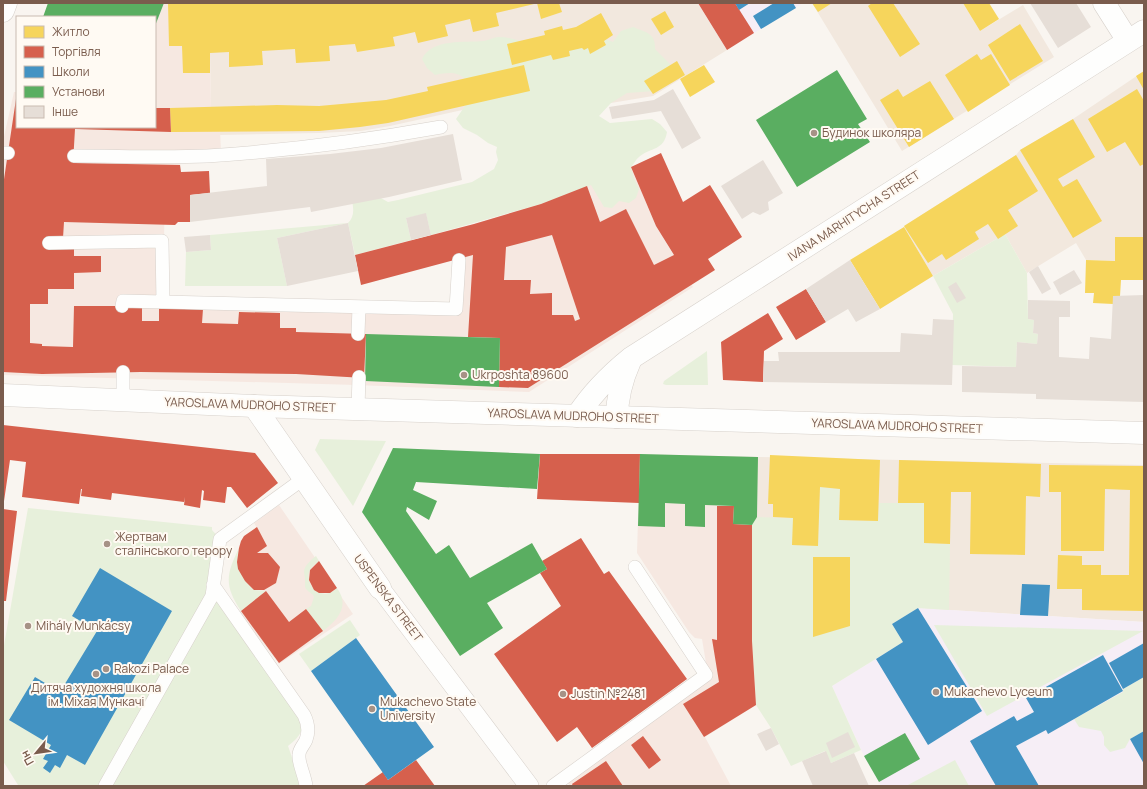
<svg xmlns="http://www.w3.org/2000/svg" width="1147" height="789" font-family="Manrope,sans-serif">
<rect width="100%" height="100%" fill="#f9f5f0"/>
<path fill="#f2e8de" d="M209 3H698L727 50 653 96 605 104 530 95 390 126 361 131 319 133 220 135 219 107H211Z
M812 3H963L980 31 1023 5 1054 57 902 151Z
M1144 71V237H1116L1115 261 1086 260 1076 243 1027 273 1005 234 933 276 904 227V226L1016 155 1020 150 1073 119Z
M758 457 1144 465V622L918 608 814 637 757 517Z"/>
<path fill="#f6e8e1" d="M164 3H209L211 107H219L221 152 180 153 181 195 165 196 164 238 159 305 458 313 462 258 473 255 474 224 541 204 631 167 656 226 693 287 529 392 356 385 3 375V141L14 92H17V127H155V26Z
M640 454 758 457 757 517 752 641 756 705 705 737 731 786H570L565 779 708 675 702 639 695 638 689 632 637 553Z
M279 505 318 562 310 570 309 576 311 585 319 593 326 594 330 593 336 589 353 614 279 664 239 612 266 591 254 590 238 569 237 554 241 541 257 528 254 523Z"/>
<path fill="#f6eef6" d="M698 3H803L727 50Z
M918 608 1144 622V786H881L864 756 832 686 903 642 892 624Z"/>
<path fill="#e7f0db" d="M633 27C645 32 656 33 655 49L670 64 672 79 655 91 627 93 611 103 599 116 610 123 652 119 660 124 667 132C664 151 651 147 639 157 636 159 634 164 631 167L634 178 639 189 636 198 629 203 619 201 612 208 604 207 591 185 541 204 431 235 426 214 406 218 411 240 355 255 348 223 277 238 287 286H185L186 252 211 250 210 235 348 223C354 217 354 210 352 201L379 197 388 202 398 200 472 182 494 169 498 160 496 152 497 147 488 143 477 135 463 128 456 119 465 106 474 96C466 74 458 70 435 75L427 68 422 59C432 38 465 43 484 41 489 40 494 37 499 37 514 37 527 44 540 50L597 36 613 42 621 31Z
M1005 234 1027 273 1028 319 1034 320 1033 333 1038 334 1037 344 1017 342 1016 367 952 365 953 314 933 276Z
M707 351 708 385H666L663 384 664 381Z
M320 439 386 441 353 506 315 450Z
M820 487 840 489 839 520 878 521 879 503H924V543L950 544 949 610 918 608 892 624 903 642 832 686 861 750 831 763 825 751 791 766 771 728 756 705 752 641V525L757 517 793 518V545L818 546Z
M28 508 212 527V530L220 539 213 585 304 715C302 732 302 735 288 746L302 786 18 785 3 761V651Z
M239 548C234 569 242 574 254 590L266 591 241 611C224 585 226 575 239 548Z
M316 556 319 561C317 563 314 565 312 567 302 578 315 598 329 593 332 592 335 590 337 588 350 606 338 620 323 631L306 609 311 606 314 597 313 595C304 588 305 590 305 579 305 576 304 574 304 572 304 566 311 560 316 556Z
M350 620 360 635 311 671 299 654Z
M934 625 1143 631 987 716Z
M1144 677V731L1130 739 1125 748 1110 752 1104 745V737L1101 731 1079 727 1074 719 1123 692V689Z
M955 760 969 786H906Z"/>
<path fill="#f6d55c" d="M168 3H534V4L496 13 499 26 473 32 470 19 445 25 448 36 418 43 415 32 393 37 395 46 357 52 355 44 329 46 330 61 296 63 295 49 262 51 263 65 229 67V52L210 53V73H183L182 46H169Z
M537 3H559L562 12 541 19Z
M812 3H832L818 12Z
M872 3H893L920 44 900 57 868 6Z
M963 3H989L999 19 980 31Z
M665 11 674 27 661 35 651 19Z
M601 13 613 35 604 41 606 45 590 54 588 48 584 50 582 48 569 51 570 56 553 60 551 55 512 65 507 44 545 35 544 31 562 26 563 30 576 27Z
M1020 24 1043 61 1010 81 988 45Z
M977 54 981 60 991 54 1010 85 968 112 945 75Z
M677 61 685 75 653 94 644 81Z
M524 65 530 91 388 123 360 127 319 131 171 132 170 108 277 105 319 106 386 100 428 91 427 87Z
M704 65 715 82 690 97 680 79Z
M1144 71V90L1136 76Z
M930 81 954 119 909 147 880 100 898 89 903 97Z
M1137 89 1144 101V164L1140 166 1125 142 1107 152 1088 119Z
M1073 119 1095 157 1058 179 1063 187 1077 179 1102 221 1073 238 1020 150Z
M1016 155 1038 191 1008 210 1018 226 998 239 988 224 975 232 979 239 946 260 942 254 928 263 904 226Z
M904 227 933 276 880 309 850 260Z
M1115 237H1144V280H1121L1120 296H1113V304L1093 303 1094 293H1085L1086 260 1115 261Z
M770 455 880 460 878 521 839 520 840 489 820 487 818 546 792 545 793 518 773 517V504H768Z
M899 460 1041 464 1040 497 1026 496 1025 555 970 554 971 492H951L950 544 924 543V503H898Z
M1049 465 1144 466V611L1082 610V589H1057L1058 555 1082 556V565H1101V575H1129L1130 490 1105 489 1104 551H1061V492H1049Z
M813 557H850V626L813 637Z"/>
<path fill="#d6604d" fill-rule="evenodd" d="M698 3H735L754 33 727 50Z
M16 99 17 127H155V108H170L171 132 75 129 73 163 180 165 181 172 209 171 210 193 190 195V222H178L175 225 64 222 63 238 74 248V256H101V272L74 273V289H48V304H30V343L42 344V346L73 347 74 306H142V321H159V308L203 309 202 323 238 324 239 312 280 313V328H296V332L366 334 364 378 296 374 141 372 42 374 3 372V186Z
M661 153 683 202 710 185 742 237 708 259 715 270 528 388 499 387 500 338 468 337 473 255 361 285 355 255 474 224 541 204 587 186 600 222 626 209 654 265 674 255 656 226 631 167ZM552 235 580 319 575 321 573 315H552V293L530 294 531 280H504L506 247Z
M806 289 826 322 796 340 776 307Z
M768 313 783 339 764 351 763 382 723 380 721 342Z
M3 425 255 453 278 483 247 508 231 487H227L225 503 203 500 204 491 202 490 200 508 184 505 185 497 184 502 112 493 111 500 81 496 82 489H81L79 504 22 497 26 462 10 460 3 508Z
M540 454H640L639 503 537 499Z
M717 506H734L733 524 752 525V641L756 705 704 737 683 704 719 682 712 639 717 640Z
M3 509 17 511 6 601H3Z
M257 527 267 546 257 553H268L280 567 276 583 264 590H254L245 581 238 569 237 562 239 548 241 541 244 536Z
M581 538 604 574 609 571 687 679 592 748 577 727 557 742 494 654 561 606 540 573 547 569 542 561Z
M319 561 337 588 330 593H319L314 590 309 580 310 570Z
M266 591 289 622 306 609 323 631 279 663 241 611Z
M643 736 661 760 649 769 631 745Z
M416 760 435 786H363L383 772 388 780Z
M606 761 623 786H573L572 784Z"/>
<path fill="#4393c3" d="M735 3H750L739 10Z
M774 3H793L796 8 761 29 753 16Z
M100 568 172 611 85 765 67 755 60 768 55 765 50 773 43 768 48 761 43 759 51 745 9 720 35 677 60 692 97 631 72 616Z
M1022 584 1050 585 1048 616 1020 615Z
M918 608 982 711 928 745 876 659 903 642 892 624Z
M356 638 434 747 388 780 311 671Z
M1144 643V677L1123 689 1109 663Z
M1103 655 1123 691 1048 734 1046 730 1016 746 1039 786H996L970 741 1014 716 1017 721 1034 712 1026 698Z
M1144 731V764L1130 739Z"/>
<path fill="#5aae61" d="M48 3H164L155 26V17H43Z
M837 70 867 119 858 124 870 142 797 187 756 120Z
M366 334 500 338 499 387 365 381Z
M393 448 540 454 537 489 416 482 413 490 437 501 429 520 407 507 406 511 436 554 449 545 470 578 532 543 547 569 487 603 503 628 460 656 362 512Z
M640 454 758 457 757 517 752 525 733 524 734 506 705 505V527L685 526V504L665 503V527L638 526Z
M905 733 920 759 879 782 864 756Z"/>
<path fill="#e6ded7" d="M1030 3H1076L1091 27 1058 48Z
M673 89 701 138 682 149 661 111 612 119 609 107 654 100Z
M453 134 462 180 389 197 311 212 310 207 190 222V195L267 186 266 159 330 154 381 148Z
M763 160 783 193 768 202 769 210 760 215 753 212 742 219 721 186Z
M426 213 431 235 411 240 406 218Z
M348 223 358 271 287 286 277 238Z
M210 235 211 250 186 252 184 237Z
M850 260 880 309 856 322 848 309 826 322 806 289Z
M1038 266 1051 289 1042 294 1029 272Z
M1074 270 1082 283 1060 295 1053 282Z
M956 282 966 298 957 303 948 287Z
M1144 295V402L1036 399V394L962 392V366L1016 367 1017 342 1037 344 1038 334 1033 333 1034 320 1028 319V300L1070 301V317H1059V357L1089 359 1090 337 1111 339 1113 296Z
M933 319 954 320 952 385 763 382 764 361H779L778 352H900L901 333 932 335Z
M771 728 779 744 766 751 757 734Z
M848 732 855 747 832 758 826 743Z
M826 751 831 763 854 753 869 786H813L802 761Z"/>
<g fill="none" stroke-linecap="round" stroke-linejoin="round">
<defs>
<path id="service" d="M3 153H8
M74 156C118 156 163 158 207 156 285 151 363 141 441 127
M49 243 162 241 163 302 456 309 459 260
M122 306 123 301 163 302
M358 334 359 307
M123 372V400
M358 408 359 377
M213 585 304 715C308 723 309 732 306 740 304 745 299 749 299 755 298 763 305 776 306 786
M105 786 212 596 220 539 303 479
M553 786 706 675 635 567"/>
<path id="pedestrian" d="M380 588 529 786"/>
<path id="minor" d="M1104 3 1128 41
M254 406 380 588
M577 416C592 393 610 375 631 358L1144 31
M617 417C617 397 622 379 630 361"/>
<path id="tertiary" d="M3 11 6 3
M3 395 254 406 1144 433"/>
</defs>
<use href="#service" stroke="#d7d1cb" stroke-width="14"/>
<use href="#pedestrian" stroke="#d7d1cb" stroke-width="20"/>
<use href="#minor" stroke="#d7d1cb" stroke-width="23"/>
<use href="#tertiary" stroke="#d7d1cb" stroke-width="23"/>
<use href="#service" stroke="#fefefd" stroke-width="13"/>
<use href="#pedestrian" stroke="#fefefd" stroke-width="19"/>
<use href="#minor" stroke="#fefefd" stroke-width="22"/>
<use href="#tertiary" stroke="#fefefd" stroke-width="22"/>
</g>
<g fill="#a69286" stroke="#fffaf3" stroke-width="1.5">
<circle cx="814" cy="133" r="4"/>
<circle cx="464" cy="375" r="4"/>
<circle cx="107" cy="544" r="4"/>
<circle cx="28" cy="626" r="4"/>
<circle cx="106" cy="669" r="4"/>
<circle cx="96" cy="674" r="4"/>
<circle cx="936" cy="692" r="4"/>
<circle cx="563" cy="694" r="4"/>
<circle cx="372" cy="709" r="4"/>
</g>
<g text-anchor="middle" stroke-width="4" stroke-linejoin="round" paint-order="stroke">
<g font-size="12" fill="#7a5c4d" stroke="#fffaf3" text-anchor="start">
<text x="822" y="137">Будинок школяра</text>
<text x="472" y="379">Ukrposhta 89600</text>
<text x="115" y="541">Жертвам<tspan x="115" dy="14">сталінського терору</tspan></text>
<text x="36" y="630">Mihály Munkácsy</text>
<text x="114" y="673">Rakozi Palace</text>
<text x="96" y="692" text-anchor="middle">Дитяча художня школа<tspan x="96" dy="14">ім. Міхая Мункачі</tspan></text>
<text x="944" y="696">Mukachevo Lyceum</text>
<text x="571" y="698">Justin №2481</text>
<text x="380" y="706">Mukachevo State<tspan x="380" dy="14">University</tspan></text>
</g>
<g font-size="12" fill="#7a5c4d" stroke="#fffaf3">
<text transform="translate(854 216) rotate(-33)" y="4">IVANA MARHITYCHA STREET</text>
<text transform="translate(250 405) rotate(2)" y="4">YAROSLAVA MUDROHO STREET</text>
<text transform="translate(573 416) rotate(2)" y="4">YAROSLAVA MUDROHO STREET</text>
<text transform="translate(897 426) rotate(2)" y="4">YAROSLAVA MUDROHO STREET</text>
<text transform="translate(388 598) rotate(53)" y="4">USPENSKA STREET</text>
</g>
</g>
<rect width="1147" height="789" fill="none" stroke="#7a5c4d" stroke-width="8"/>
<rect x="16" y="16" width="140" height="112" fill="#fffaf3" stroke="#cabbb1"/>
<rect x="24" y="26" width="20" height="12" fill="#f6d55c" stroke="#cabbb1"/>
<text x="52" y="36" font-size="12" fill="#7a5c4d">Житло</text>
<rect x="24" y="46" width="20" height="12" fill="#d6604d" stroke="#cabbb1"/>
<text x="52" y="56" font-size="12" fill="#7a5c4d">Торгівля</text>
<rect x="24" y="66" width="20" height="12" fill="#4393c3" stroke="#cabbb1"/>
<text x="52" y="76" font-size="12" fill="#7a5c4d">Школи</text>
<rect x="24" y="86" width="20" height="12" fill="#5aae61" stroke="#cabbb1"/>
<text x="52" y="96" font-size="12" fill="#7a5c4d">Установи</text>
<rect x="24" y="106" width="20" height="12" fill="#e6ded7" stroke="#cabbb1"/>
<text x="52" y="116" font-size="12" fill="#7a5c4d">Інше</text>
<g transform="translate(36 753) rotate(241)" stroke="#fffaf3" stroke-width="3" paint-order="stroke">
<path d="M0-3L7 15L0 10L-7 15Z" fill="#7a5c4d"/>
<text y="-6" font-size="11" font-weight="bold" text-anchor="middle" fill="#7a5c4d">Пн</text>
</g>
</svg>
